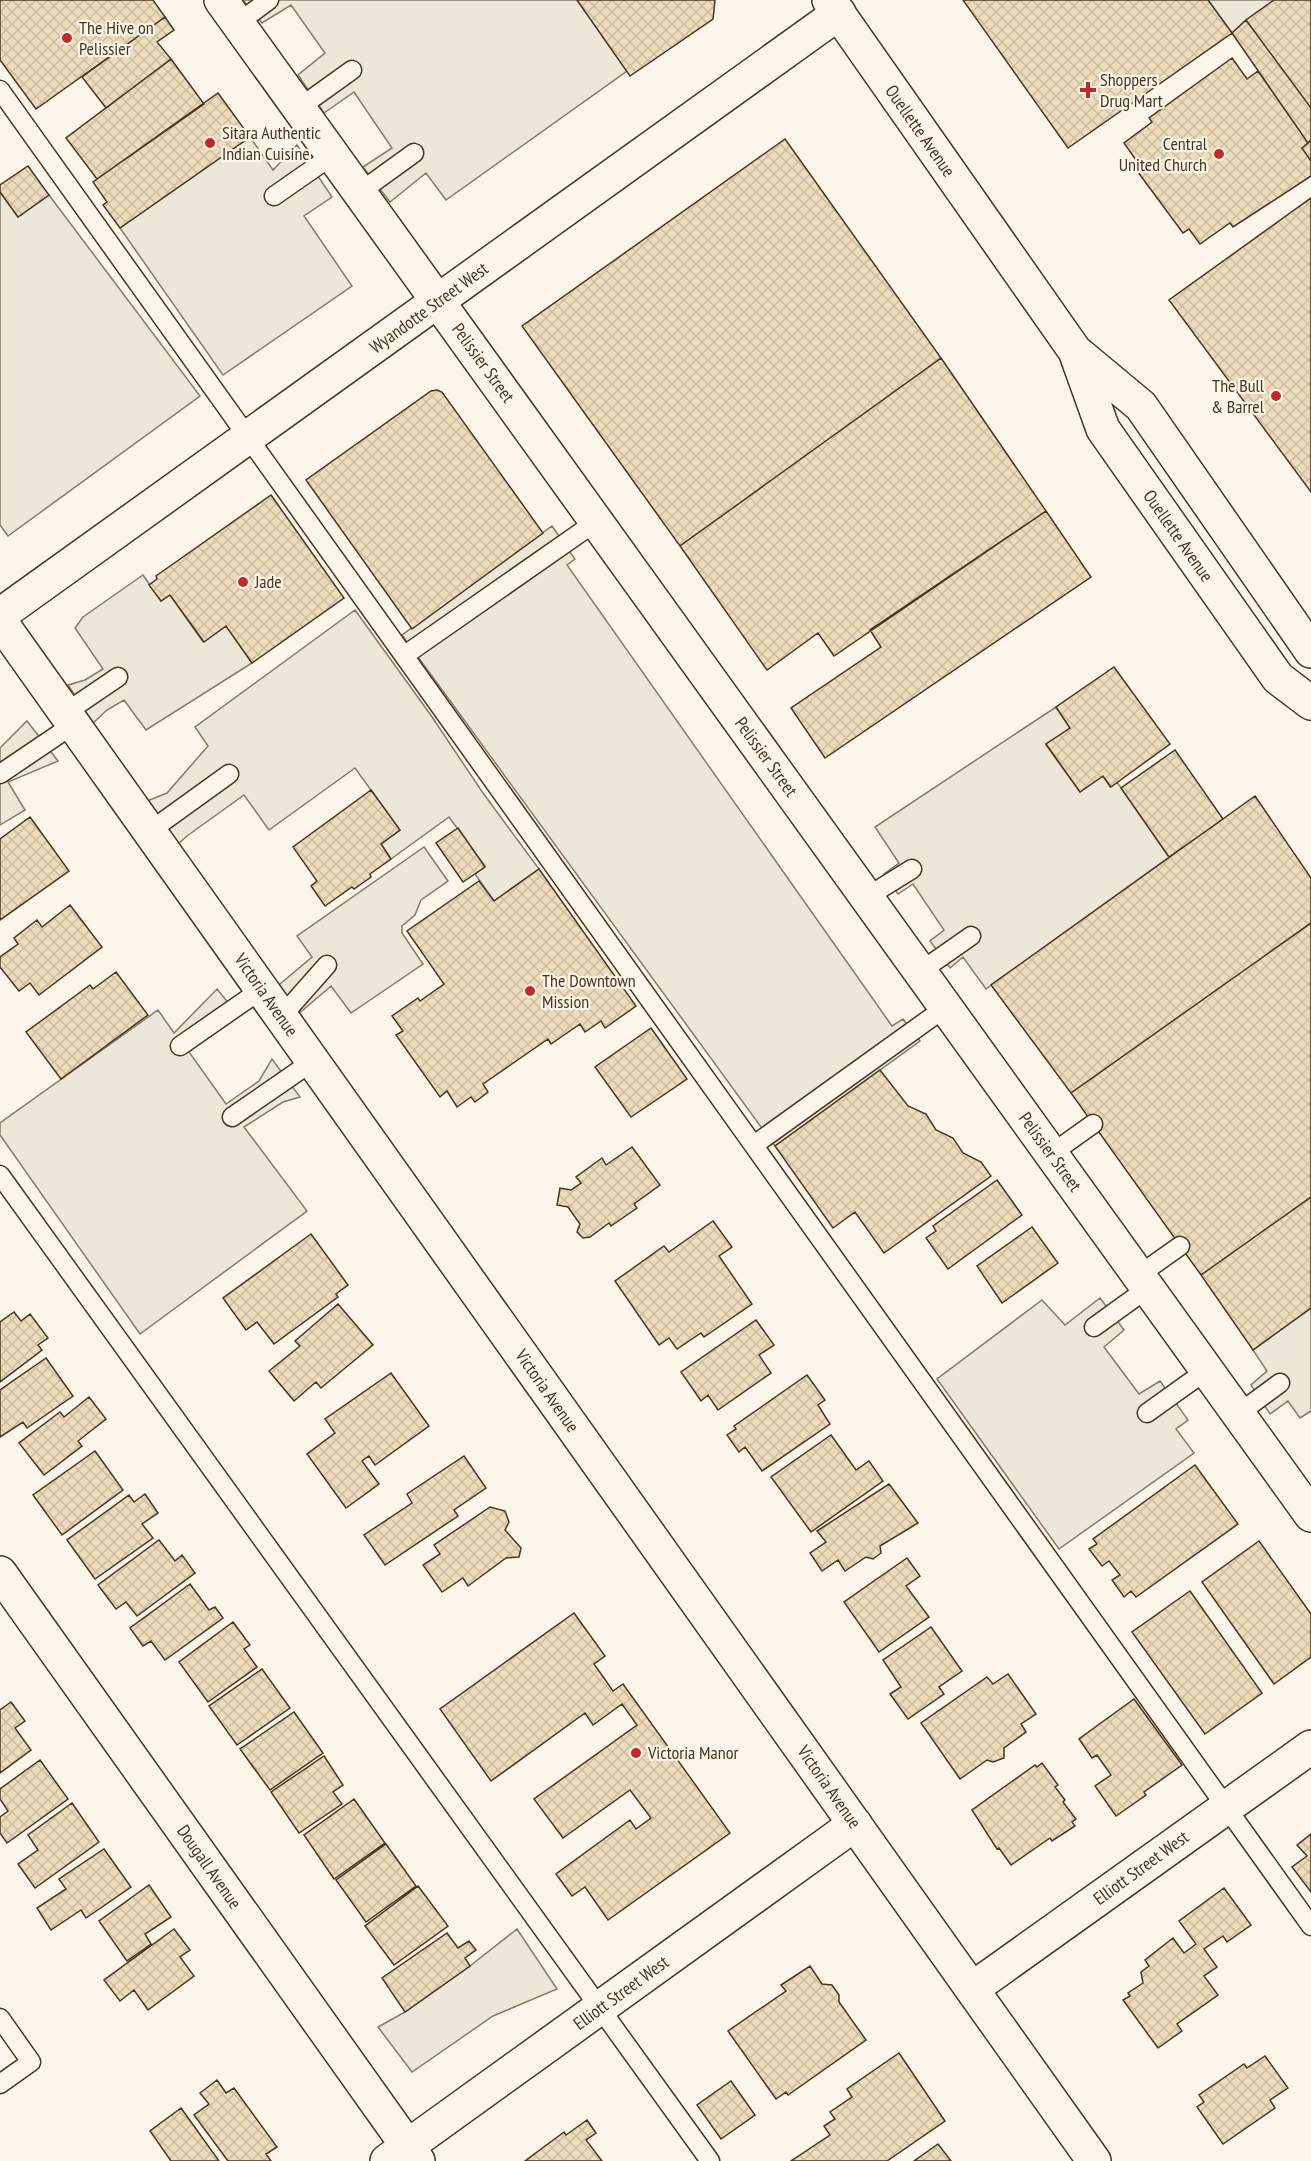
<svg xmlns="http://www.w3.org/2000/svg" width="1311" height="2161" font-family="'PT Sans Narrow',sans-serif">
<defs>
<pattern id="building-cross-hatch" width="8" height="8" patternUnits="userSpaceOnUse" patternTransform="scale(1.5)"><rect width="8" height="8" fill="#ecdcbc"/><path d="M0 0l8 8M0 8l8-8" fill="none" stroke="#ccbda1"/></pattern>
</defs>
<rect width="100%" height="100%" fill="#fbf6e9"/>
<path fill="#ede7d9" stroke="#887966" stroke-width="1.5" d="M243 0H577L627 71 446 200 426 173 390 202 363 167 392 148 354 92 324 113 298 75 325 53 291 5 262 23Z
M1208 0H1311L1245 21 1232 33Z
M250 137 273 170 297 145 332 197 304 216 352 286 223 375 120 228Z
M0 192 18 217 49 195 200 396 8 536 0 525Z
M552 526 575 559 567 565 892 1026 903 1019 920 1041 775 1146 402 635Z
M143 575 161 601 170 595 203 642 226 626 252 663 146 730 124 700 107 710 93 723 68 685 85 680 103 669 75 628 83 617Z
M355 610 430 714 483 793 539 869 494 901 475 874 485 866 449 817 391 859 381 844 400 830 355 768 269 830 244 795 187 836 177 845 147 801 167 793 208 746 195 727Z
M1056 707 1070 728 1046 745 1080 792 1103 776 1110 787 1117 782 1169 857 986 989 963 957 950 968 930 941 944 930 913 884 898 894 884 874 899 863 875 827Z
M27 721 58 761 8 782 25 810 0 825V748Z
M424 847 448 881 421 900 415 915 402 926V933L423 964 351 1013 331 986 289 1022 268 994 312 957 297 936Z
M217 989 239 1016 189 1052 226 1104 259 1081 272 1059 300 1097 283 1102 244 1127 307 1211 140 1334 0 1135V1123L158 1010 174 1033Z
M1100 1298 1124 1330 1104 1347 1139 1394 1160 1381 1188 1420 1176 1429 1194 1453 1059 1549 937 1379 1042 1300 1065 1325Z
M1311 1308V1411L1300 1418 1288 1401 1270 1414 1251 1385 1267 1371 1253 1350Z
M517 1929 557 1989 493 2016 412 2072 378 2027 405 2012 470 1966Z"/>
<path fill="url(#building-cross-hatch)" stroke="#4a3520" stroke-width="1.5" d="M0 0H153L165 17 36 109 0 60Z
M577 0H715L713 19 630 76Z
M963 0H1208L1232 33 1068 148Z
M1274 0H1311V108L1246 20Z
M165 17 174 30 157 42 171 59 106 108 82 77Z
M1246 20 1311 108V140L1308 143 1232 33Z
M1232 58 1247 79 1258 71 1308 143 1302 148 1311 161V176L1233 227 1230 223 1200 244 1189 229 1183 233 1132 164 1136 160 1124 143 1152 122 1149 118Z
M171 59 204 104 97 179 66 138Z
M218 93 250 137 120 228 103 205 107 202 93 182Z
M785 139 941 358 680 546 522 326Z
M1311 140V161L1302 148Z
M28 166 49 195 18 217 0 192V185Z
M1311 198V492L1169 300Z
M941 358 1046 511 834 656 818 633 767 670 680 546Z
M437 390 442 392 543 533 412 629 306 480 431 391Z
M271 495 344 598 252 663 226 626 204 642 170 595 161 601 149 585 157 579 156 576Z
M1046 511 1091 577 825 758 791 708 881 647 870 630Z
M1114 667 1170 744 1111 787 1103 776 1080 792 1046 744 1070 728 1056 707Z
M1175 750 1223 819 1169 857 1121 788Z
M371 790 400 830 381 844 391 859 370 874 371 877 354 889 352 887 325 906 311 886 317 881 293 847Z
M1255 796 1311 878V923L1071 1093 991 985Z
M30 817 69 871 0 920V839Z
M458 828 485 867 463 882 436 843Z
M539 869 636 1006 605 1028 601 1021 585 1032 580 1024 551 1044 548 1039 483 1084 488 1092 475 1102 471 1097 457 1107 447 1091 440 1097 396 1035 403 1031 392 1016 418 998 420 1001 444 984 407 931 479 881 494 901Z
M70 905 102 947 39 995 30 983 19 991 0 967V957L18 944 14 938 37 920 42 927Z
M1311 923V1197L1201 1275 1071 1093Z
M116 972 148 1015 61 1079 26 1032 90 985 93 989Z
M651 1028 687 1079 631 1117 595 1067Z
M880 1070 908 1106 926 1114 936 1130 953 1138 963 1153 981 1162 991 1176 884 1253 855 1212 833 1228 775 1146Z
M632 1147 660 1185 634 1204 637 1208 611 1226 609 1223 590 1237 583 1238 577 1232 580 1224 568 1207 557 1205 560 1188 571 1190 581 1183 576 1177 602 1158 606 1165Z
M997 1180 1022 1215 948 1269 926 1238 936 1231 933 1226Z
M1311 1197V1308L1253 1350 1201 1275Z
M713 1221 732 1247 719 1256 752 1304 704 1337 701 1333 677 1349 669 1338 659 1345 615 1281 664 1246 669 1252Z
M1032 1227 1058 1263 1002 1303 977 1266Z
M311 1234 348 1285 336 1294 338 1297 274 1344 257 1322 246 1330 223 1298Z
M338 1304 373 1345 321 1388 316 1382 294 1401 269 1371 300 1346 295 1341Z
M14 1312 21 1321 30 1314 48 1338 38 1345 42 1350 0 1382V1322Z
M756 1320 774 1345 759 1355 771 1373 718 1410 708 1395 701 1401 681 1372Z
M46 1358 73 1396 27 1428 23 1422 0 1437V1390Z
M391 1373 429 1426 375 1465 369 1456 362 1461 379 1484 346 1508 307 1454 335 1433 325 1419Z
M807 1375 825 1400 818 1405 830 1424 762 1471 745 1447 739 1452 727 1435 736 1429 734 1426Z
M89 1397 106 1419 78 1441 82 1446 44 1475 19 1443 60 1412 64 1417Z
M831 1435 856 1470 869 1461 883 1481 811 1532 771 1477Z
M95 1451 123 1490 62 1535 33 1495Z
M464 1456 486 1488 454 1510 458 1516 385 1565 364 1535 412 1503 407 1494Z
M1195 1465 1238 1524 1136 1597 1131 1591 1124 1597 1112 1580 1120 1575 1109 1561 1102 1566 1089 1549 1097 1544 1093 1539Z
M889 1484 918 1523 880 1546 881 1553 873 1559 866 1557 845 1571 838 1560 822 1571 810 1553 826 1542 817 1531Z
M145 1494 158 1513 142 1524 153 1538 95 1579 67 1540 129 1495 134 1502Z
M490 1507 505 1511 509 1522 505 1530 521 1548 519 1557 506 1558 468 1586 463 1578 442 1592 423 1565 440 1554 434 1545Z
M159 1540 175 1561 182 1555 195 1573 137 1616 126 1602 116 1609 98 1585Z
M1259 1541 1311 1614V1657L1274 1684 1202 1582Z
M907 1558 920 1576 906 1586 929 1617 879 1652 844 1602Z
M190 1584 209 1610 215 1607 223 1618 165 1660 151 1641 143 1646 130 1628Z
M1190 1591 1262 1693 1205 1734 1132 1632Z
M574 1613 605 1656 594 1664 613 1691 623 1684 730 1833 608 1920 585 1887 572 1896 556 1874 630 1820 636 1829 651 1818 630 1790 563 1838 534 1799 637 1725 622 1704 593 1725 585 1713 491 1781 440 1709Z
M233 1622 250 1645 244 1649 257 1667 208 1702 179 1662Z
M931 1627 962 1671 939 1687 944 1694 908 1719 890 1694 901 1687 883 1660Z
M262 1669 290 1708 237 1745 209 1706Z
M1008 1674 1036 1714 1021 1724 1026 1732 1004 1748V1758L993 1762 987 1760 960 1779 921 1723 987 1677 993 1684Z
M1134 1699 1182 1765 1144 1792 1146 1795 1116 1816 1095 1786 1111 1775 1097 1755 1092 1758 1079 1739Z
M11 1702 25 1721 15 1728 31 1750 0 1773V1710Z
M294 1712 323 1753 270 1790 240 1749Z
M324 1756 343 1785 333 1792 342 1804 299 1833 271 1792Z
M40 1760 68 1799 7 1843 0 1833V1817L8 1811 0 1799V1789Z
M1042 1763 1058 1785 1055 1787 1065 1800 1063 1802 1076 1819 1072 1822 1075 1826 1052 1841 1050 1838 1011 1865 999 1848 997 1849 972 1810 1035 1765 1037 1767Z
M354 1799 385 1843 334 1879 304 1835Z
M72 1803 99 1842 35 1888 18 1864 38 1850 28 1835Z
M1311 1834V1892L1292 1867 1307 1856 1297 1845Z
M386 1844 416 1886 366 1922 336 1880Z
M104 1849 131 1887 86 1918 81 1910 51 1930 37 1908 66 1889 59 1879Z
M149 1885 171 1917 145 1934 151 1944 127 1961 99 1921Z
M418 1886 448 1926 394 1965 365 1926Z
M1224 1888 1251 1925 1227 1942 1223 1936 1204 1949 1217 1967 1204 1976 1218 1995 1177 2024 1182 2031 1158 2048 1123 2000 1130 1996 1128 1993 1143 1983 1141 1972 1149 1966 1145 1960 1173 1938 1184 1953 1196 1944 1179 1921Z
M174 1929 190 1950 180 1957 194 1976 148 2010 134 1990 120 2001 104 1980Z
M447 1933 458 1948 469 1941 476 1950 465 1958 470 1966 405 2012 382 1978Z
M810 1966 822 1984 832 1985 839 1995V2002L866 2040 788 2095 786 2092 776 2099 728 2031 786 1991 781 1985Z
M899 2053 945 2121 887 2161H791L830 2135 824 2126 835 2119 830 2112 852 2097 847 2089Z
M1265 2056 1288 2088 1270 2100 1275 2108 1223 2144 1197 2107 1204 2102 1199 2095 1244 2064 1247 2068Z
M217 2080 226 2093 234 2088 277 2147 266 2154 271 2161H228L194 2115 209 2104 200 2093Z
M731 2081 755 2115 721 2139 697 2105Z
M181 2108 219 2161H171L150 2131Z
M587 2120 596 2133 586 2140 602 2161H525L564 2132 566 2135Z
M938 2144 951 2161H914Z"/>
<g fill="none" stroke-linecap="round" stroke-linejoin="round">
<defs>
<path id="service" d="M238 23 269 0
M0 90 1311 1926
M299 108 352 70
M360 192 414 153
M274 196 333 155
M405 655 597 521
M65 713 118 677
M0 774 74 724
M150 831 229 774
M867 897 912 869
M921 971 971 936
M281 1017 327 965
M180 1046 262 989
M232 1117 313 1061
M754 1145 946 1007
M1051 1154 1093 1124
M0 1175 710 2161
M1139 1275 1180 1246
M1094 1327 1148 1288
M1147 1413 1207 1370
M1238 1414 1280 1383
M0 2018 31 2062 0 2084"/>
<path id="minor" d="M0 1573 418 2161
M972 1989 1311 1747
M387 2161 855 1824"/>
<path id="tertiary" d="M221 0 1311 1515
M0 621 1094 2161"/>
<path id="secondary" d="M0 615 839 13"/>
<path id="primary" d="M829 0 1075 351 1103 429 1278 678 1311 703
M1075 351 1141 406 1311 651"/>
</defs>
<use href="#service" stroke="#4a3520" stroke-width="21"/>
<use href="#minor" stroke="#4a3520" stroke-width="36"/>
<use href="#tertiary" stroke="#4a3520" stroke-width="36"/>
<use href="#secondary" stroke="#4a3520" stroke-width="36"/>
<use href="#primary" stroke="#4a3520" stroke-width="36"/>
<use href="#service" stroke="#fbf6e9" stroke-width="18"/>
<use href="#minor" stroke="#fbf6e9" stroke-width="33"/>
<use href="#tertiary" stroke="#fbf6e9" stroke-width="33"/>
<use href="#secondary" stroke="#fbf6e9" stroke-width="33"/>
<use href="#primary" stroke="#fbf6e9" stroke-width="33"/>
</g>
<g fill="#c62828" stroke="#fbf6e9" stroke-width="2">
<circle cx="67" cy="38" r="6"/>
<path d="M1085 81h6v6h6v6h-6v6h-6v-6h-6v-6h6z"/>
<circle cx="210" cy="143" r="6"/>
<circle cx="1219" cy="154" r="6"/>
<circle cx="1276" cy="396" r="6"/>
<circle cx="243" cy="582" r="6"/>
<circle cx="530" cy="991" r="6"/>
<circle cx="636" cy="1753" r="6"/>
</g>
<g text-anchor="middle" stroke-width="4.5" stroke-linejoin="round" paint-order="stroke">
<g font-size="18" fill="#4a3520" stroke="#fbf6e9" text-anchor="start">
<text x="79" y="34">The Hive on<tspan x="79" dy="21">Pelissier</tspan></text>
<text x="1100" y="86">Shoppers<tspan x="1100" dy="21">Drug Mart</tspan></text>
<text x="222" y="139">Sitara Authentic<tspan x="222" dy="21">Indian Cuisine</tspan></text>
<text x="1207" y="150" text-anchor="end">Central<tspan x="1207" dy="21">United Church</tspan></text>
<text x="1264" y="392" text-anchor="end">The Bull<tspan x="1264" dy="21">&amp; Barrel</tspan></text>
<text x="255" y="588">Jade</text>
<text x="542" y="987">The Downtown<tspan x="542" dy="21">Mission</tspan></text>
<text x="648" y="1759">Victoria Manor</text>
</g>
<g font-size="18" fill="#4a3520" stroke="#fbf6e9">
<text transform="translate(920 131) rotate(55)" y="6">Ouellette Avenue</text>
<text transform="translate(429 308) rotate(-36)" y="6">Wyandotte Street West</text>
<text transform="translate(483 363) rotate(54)" y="6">Pelissier Street</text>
<text transform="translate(1178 536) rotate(55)" y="6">Ouellette Avenue</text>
<text transform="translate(766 757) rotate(54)" y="6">Pelissier Street</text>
<text transform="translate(266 995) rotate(55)" y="6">Victoria Avenue</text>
<text transform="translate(1050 1152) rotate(54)" y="6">Pelissier Street</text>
<text transform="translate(547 1391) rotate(55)" y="6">Victoria Avenue</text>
<text transform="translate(829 1787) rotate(55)" y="6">Victoria Avenue</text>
<text transform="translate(209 1867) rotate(55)" y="6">Dougall Avenue</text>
<text transform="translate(1141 1868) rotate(-36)" y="6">Elliott Street West</text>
<text transform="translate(621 1993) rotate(-36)" y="6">Elliott Street West</text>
</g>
</g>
</svg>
